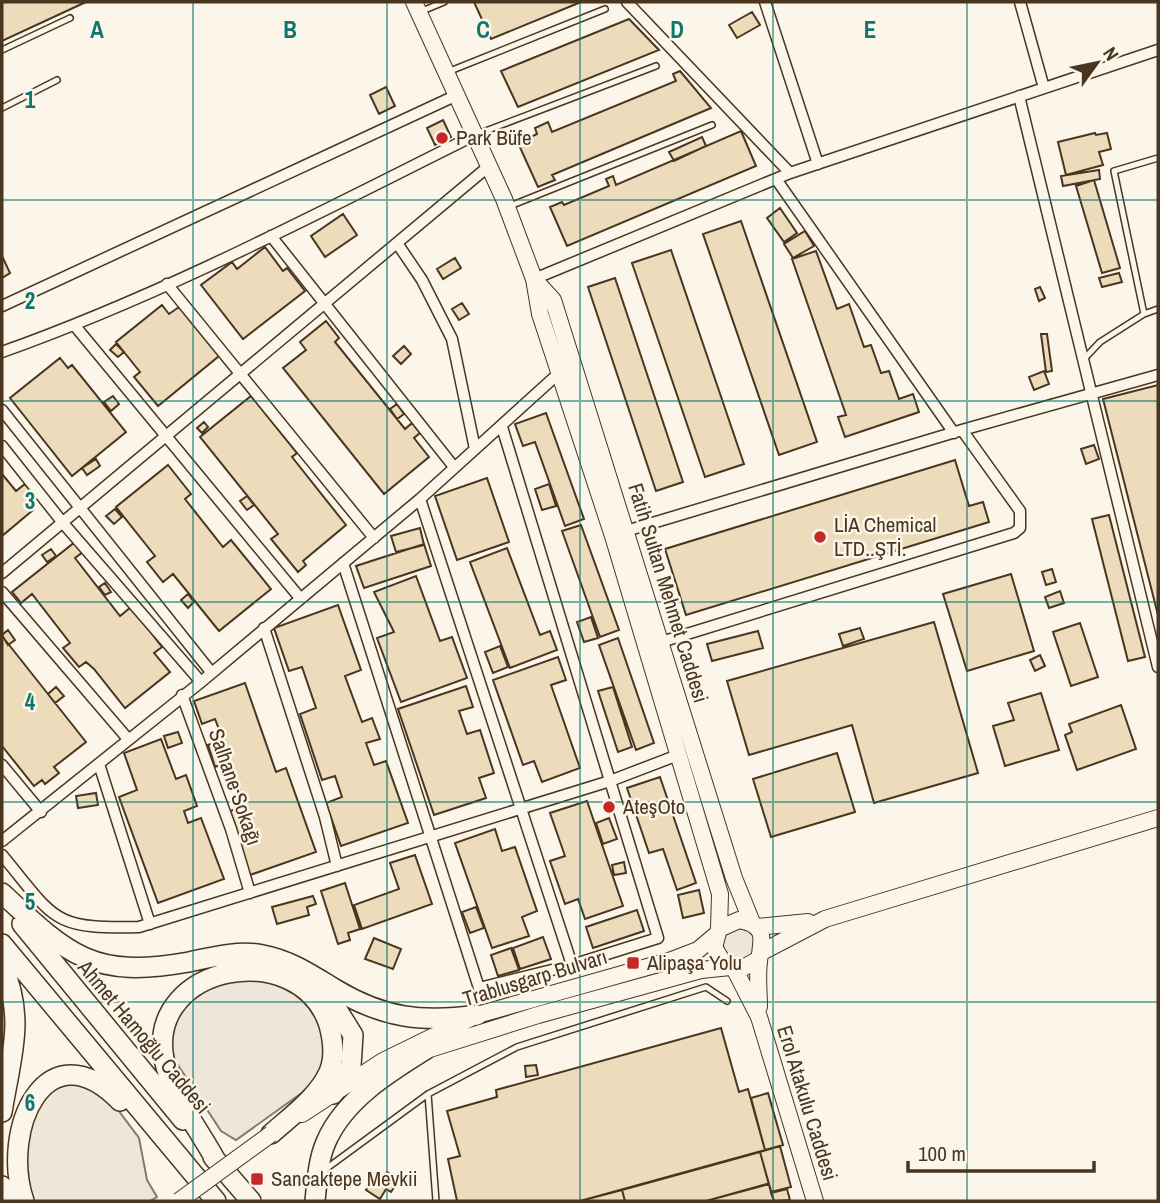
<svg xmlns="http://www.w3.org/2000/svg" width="1160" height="1203" font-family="'Archivo Narrow',sans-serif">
<rect width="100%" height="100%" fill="#fbf6e9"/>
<path fill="#ede6d9" stroke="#887966" stroke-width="2" d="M723 944a16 16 0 1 1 32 0a16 16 0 1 1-32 0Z
M234 974 291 984 326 1024 324 1066 310 1087 236 1140 221 1131 174 1059 170 1040 178 1008Z
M51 1083 100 1086 139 1138 147 1180 157 1197 150 1201H34L17 1155Z"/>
<path fill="#ecdcbc" stroke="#4a3520" stroke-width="2" d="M2 2H86L2 41Z
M474 2H581L491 39Z
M752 12 760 25 737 38 729 25Z
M629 19 659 50 518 107 501 71Z
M680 71 711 108 552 175 555 180 538 187 518 143 537 134 535 128 548 122 552 132 676 81 673 74Z
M386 87 395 106 379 114 370 95Z
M443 120 451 137 435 145 427 128Z
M741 131 756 166 567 246 550 207 562 202 564 205 609 186 606 179 613 176 616 185Z
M1095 133 1096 135 1107 133 1111 149 1099 152 1103 165 1066 175 1058 142Z
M702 137 706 146 674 161 669 152Z
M1099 170 1100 179 1063 186 1061 176Z
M1094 180 1120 268 1102 273 1076 186Z
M780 208 797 233 784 242 767 218Z
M343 214 357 235 325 257 311 236Z
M741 221 817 442 779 455 703 234Z
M805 231 814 246 793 258 784 244Z
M265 247 283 271 287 268 305 291 243 339 201 285 232 262 237 269Z
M671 250 744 464 705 477 632 263Z
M816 251 837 309 849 304 864 347 871 345 881 373 889 371 899 399 913 394 919 412 845 437 838 417 846 415 792 259Z
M2 256 10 273 2 278Z
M455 258 461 268 443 279 437 269Z
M1119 273 1122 282 1102 287 1099 278Z
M615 278 683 482 656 491 588 287Z
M1040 287 1045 298 1039 301 1035 289Z
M462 303 469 314 459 320 452 309Z
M162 305 169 314 179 307 219 356 158 406 134 377 140 372 116 342Z
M326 321 339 338 335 342 405 429 412 423 420 433 414 438 429 457 384 494 283 368 306 350 300 342Z
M1041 334H1047L1052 371 1046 372Z
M116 344 124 352 118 357 110 350Z
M404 346 411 354 401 364 393 356Z
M60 358 68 368 72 365 126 432 72 476 10 398Z
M1044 371 1049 384 1034 390 1029 377Z
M1158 385V615L1103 399Z
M113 396 119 404 111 411 104 402Z
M251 396 297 453 292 457 346 525 303 561 306 565 298 572 271 539 278 534 200 437Z
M397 404 404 414 397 419 390 409Z
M546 413 584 519 565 526 535 442 523 446 515 424Z
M204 422 208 427 202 433 197 428Z
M1094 445 1099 459 1086 464 1081 449Z
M96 459 100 466 87 475 82 468Z
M955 460 969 506 983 502 989 522 686 615 665 549Z
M168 465 191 494 185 499 223 547 231 540 271 589 219 631 173 574 163 582 147 562 155 556 116 507Z
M2 474 16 491 25 484 36 498 29 504 33 510 2 536Z
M487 478 509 542 457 560 435 496Z
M549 484 556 506 542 510 535 489Z
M247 496 254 505 247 510 240 501Z
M115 509 122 517 114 524 106 516Z
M1109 515 1145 657 1128 661 1092 519Z
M581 525 619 630 600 637 562 531Z
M420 528 424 545 396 552 391 536Z
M75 542 83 552 75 558 120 616 131 607 162 647 154 653 170 672 125 708 94 669 86 662 79 667 63 648 70 643 32 594 21 603 12 592Z
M424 544 431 566 364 588 356 566Z
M507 548 540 635 550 631 557 650 510 668 470 562Z
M51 549 56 556 47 562 42 555Z
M1052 569 1056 582 1046 585 1042 572Z
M1011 574 1034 651 967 671 943 594Z
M416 576 440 641 452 637 467 678 401 702 377 638 394 632 374 592Z
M105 583 111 592 105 595 99 587Z
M1060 591 1064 603 1049 608 1045 597Z
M188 594 194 602 188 608 181 600Z
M338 605 361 670 345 676 362 722 372 718 380 739 366 743 374 765 386 761 408 823 341 846 326 803 342 797 335 776 322 780 300 714 316 708 302 667 289 671 274 628Z
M591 617 598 638 584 642 577 622Z
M934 622 978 773 874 803 852 725 749 755 727 681Z
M1080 623 1098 677 1071 686 1053 632Z
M860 628 864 639 843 646 839 634Z
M8 630 15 640 8 645 2 635Z
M758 631 763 648 712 661 707 644Z
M2 636 86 742 54 767 59 773 45 784 42 780 34 786 2 746Z
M618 638 654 743 636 750 599 645Z
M500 646 508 667 493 673 485 652Z
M1040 655 1045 666 1035 671 1030 660Z
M558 657 566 680 551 685 580 768 542 782 534 761 523 765 493 680Z
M245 683 276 772 286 768 316 852 250 875 228 812 243 806 228 762 215 767 208 745 223 740 215 719 202 724 194 701Z
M466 686 473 707 459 711 467 734 480 730 494 773 479 778 486 798 434 815 398 709Z
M56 687 64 696 55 703 48 694Z
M613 687 632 747 618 752 598 691Z
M1041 693 1059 750 1005 766 993 726 1014 720 1008 703Z
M1121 705 1136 749 1077 770 1065 735 1072 732 1069 724Z
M178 732 182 743 168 748 164 736Z
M161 739 176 779 186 775 197 806 184 811 188 823 201 818 224 879 158 903 119 797 137 790 124 753Z
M837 753 855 812 771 837 753 779Z
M660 777 696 883 677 890 663 849 649 853 627 788Z
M96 793 98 805 78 808 76 796Z
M587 801 623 906 585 919 578 899 565 904 550 861 565 856 550 813Z
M609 818 617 839 603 844 596 823Z
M495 829 502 851 515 847 537 911 522 917 529 936 492 948 455 843Z
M415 855 432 904 362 929 354 905 399 889 390 863Z
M624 862 626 873 614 875 612 865Z
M345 883 360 929 348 933 350 940 338 944 321 891Z
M699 890 704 913 683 918 678 895Z
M313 896 316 904 307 907 309 915 277 924 272 907Z
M476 907 484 928 470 933 462 912Z
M637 910 644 931 593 948 586 927Z
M543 937 551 959 520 969 513 948Z
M374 938 401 949 393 969 365 959Z
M511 948 519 970 498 976 491 955Z
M721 1028 739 1092 748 1089 765 1150 580 1201H457L448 1159 460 1156 447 1111 497 1097 496 1090Z
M536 1065 538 1075 526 1077 525 1066Z
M768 1093 783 1145 765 1150 751 1098Z
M780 1146 791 1187 771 1192 760 1152Z
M760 1152 769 1184 706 1201H625L622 1190Z
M387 1172 399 1180 391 1192 386 1189 380 1199 366 1190 376 1175 383 1179Z
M769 1184 774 1201H706L767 1184Z
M787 1189 790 1200 774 1201 771 1193Z
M622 1190 625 1201H580Z"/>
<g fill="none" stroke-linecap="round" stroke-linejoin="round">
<defs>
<path id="service" d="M422 11 444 2
M2 50 70 18
M450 71 605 9
M2 108 57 80
M475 135 656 66
M1158 158 1114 171 1144 314 1158 309
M510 206 712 125
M1083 360 1100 342 1144 314
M428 1094 436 1201
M323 1171 428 1094 517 1047 706 987 727 1001"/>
<path id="minor" d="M627 2 790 173
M765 2 818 164
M1020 2 1044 88
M1019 96 1158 667
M776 179 954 433
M271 236 454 467
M397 243 422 280 452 339 475 449
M534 279 790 173 1158 50
M167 284 374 538
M2 306 457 95
M75 326 300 598
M2 352C165 294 320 212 475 135
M2 410 211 672
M2 446 63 523 201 682
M420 499 572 965
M626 531 962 430 1158 375
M343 563 479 988 572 965 658 938 502 427
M2 573 489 166
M2 592 128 739
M264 628 325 817 337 866
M661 642 1014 533 1020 528V511L962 430
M182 695 231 829 250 893
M99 764 150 924
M2 765 41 812
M2 841 201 682 420 499 558 374
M2 855C56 920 51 929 139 927L610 781 678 755"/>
<path id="secondary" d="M414 2 504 199 534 279 540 314 613 536 720 894 719 929
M534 279 553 300 734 878 753 925
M756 927 808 922
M762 952 825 919 1158 818
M759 959 741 969 724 964 714 947 719 929 739 920C769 925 761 941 759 962 757 977 759 993 759 1007
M734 968 759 1017 815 1201
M417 1053 538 1015 701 970 730 967
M302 1114 383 1061 477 1015 672 960 698 950 717 934"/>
<path id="trunk" d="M2 893C69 956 93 979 189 962 212 957 240 950 263 955 290 960 312 975 335 989 383 1018 422 1023 477 1015
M22 924 183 1120
M2 944 216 1201
M2 964C26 1019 11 1056 2 1112
M323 987 353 1035 351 1066 333 1094
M213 1157 251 1201
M215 1159C198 1128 171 1094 164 1059 146 964 300 936 329 1025 333 1040 335 1058 329 1072 318 1097 290 1117 271 1134
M2 1186 8 1201
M24 1201C0 1130 46 1026 120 1101
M315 1201C317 1182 318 1160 326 1142 344 1100 388 1073 425 1050"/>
</defs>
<use href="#service" stroke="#4a3520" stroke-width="8"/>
<use href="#minor" stroke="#4a3520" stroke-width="13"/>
<use href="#secondary" stroke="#4a3520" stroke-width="18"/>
<use href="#trunk" stroke="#4a3520" stroke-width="22"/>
<use href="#service" stroke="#fbf6e9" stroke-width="5"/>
<use href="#minor" stroke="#fbf6e9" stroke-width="10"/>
<use href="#secondary" stroke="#fbf6e9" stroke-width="16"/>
<use href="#trunk" stroke="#fbf6e9" stroke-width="19"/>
<defs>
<path id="secondary-bridge" d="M179 1201 271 1134"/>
</defs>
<use href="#secondary-bridge" stroke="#4a3520" stroke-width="18" stroke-linecap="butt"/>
<use href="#secondary-bridge" stroke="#fbf6e9" stroke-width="16"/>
</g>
<path fill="none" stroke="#0f766e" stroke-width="2" stroke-opacity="0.55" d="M193 2V1201M387 2V1201M580 2V1201M773 2V1201M967 2V1201M2 200H1158M2 401H1158M2 602H1158M2 802H1158M2 1002H1158"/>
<g fill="#c62828" stroke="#fbf6e9" stroke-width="2.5">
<circle cx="442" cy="138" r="7"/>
<circle cx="820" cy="537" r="7"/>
<circle cx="609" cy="807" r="7"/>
<rect x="626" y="956" width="14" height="14" rx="3.5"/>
<rect x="250" y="1172" width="14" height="14" rx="3.5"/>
</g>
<g text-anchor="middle" stroke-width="5" stroke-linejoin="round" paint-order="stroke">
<g font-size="21" fill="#4a3520" stroke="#fbf6e9" text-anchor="start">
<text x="456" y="145">Park Büfe</text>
<text x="834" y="532">LİA Chemical<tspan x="834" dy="24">LTD..ŞTİ.</tspan></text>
<text x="623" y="814">AteşOto</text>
<text x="647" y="970">Alipaşa Yolu</text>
<text x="271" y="1186">Sancaktepe Mevkii</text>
</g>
<g font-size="21" fill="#4a3520" stroke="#fbf6e9">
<text transform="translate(668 593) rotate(73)" y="7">Fatih Sultan Mehmet Caddesi</text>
<text transform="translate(235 787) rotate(71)" y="7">Salhane Sokağı</text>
<text transform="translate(535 978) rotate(-17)" y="7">Trablusgarp Bulvarı</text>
<text transform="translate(144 1037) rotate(50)" y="7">Ahmet Hamoğlu Caddesi</text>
<text transform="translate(807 1103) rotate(73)" y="7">Erol Atakulu Caddesi</text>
</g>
</g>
<g font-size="23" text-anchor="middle" font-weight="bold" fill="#0f766e" stroke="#fbf6e9" stroke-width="5" stroke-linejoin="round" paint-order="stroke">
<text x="97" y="38">A</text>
<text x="290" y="38">B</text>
<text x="483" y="38">C</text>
<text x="677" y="38">D</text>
<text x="870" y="38">E</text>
<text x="30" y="108">1</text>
<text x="30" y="309">2</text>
<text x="30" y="509">3</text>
<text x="30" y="710">4</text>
<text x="30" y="910">5</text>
<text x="30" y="1111">6</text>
</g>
<rect width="1160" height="1203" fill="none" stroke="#4a3520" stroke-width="7"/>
<g transform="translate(1097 63) rotate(57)" stroke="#fbf6e9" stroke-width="5" paint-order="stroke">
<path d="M0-5L12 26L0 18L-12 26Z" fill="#4a3520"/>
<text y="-10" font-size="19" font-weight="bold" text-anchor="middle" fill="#4a3520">N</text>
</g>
<path d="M908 1161v10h186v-10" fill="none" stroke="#4a3520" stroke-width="3.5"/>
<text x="918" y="1161" font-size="21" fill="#4a3520" stroke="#fbf6e9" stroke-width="5" paint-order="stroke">100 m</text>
</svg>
